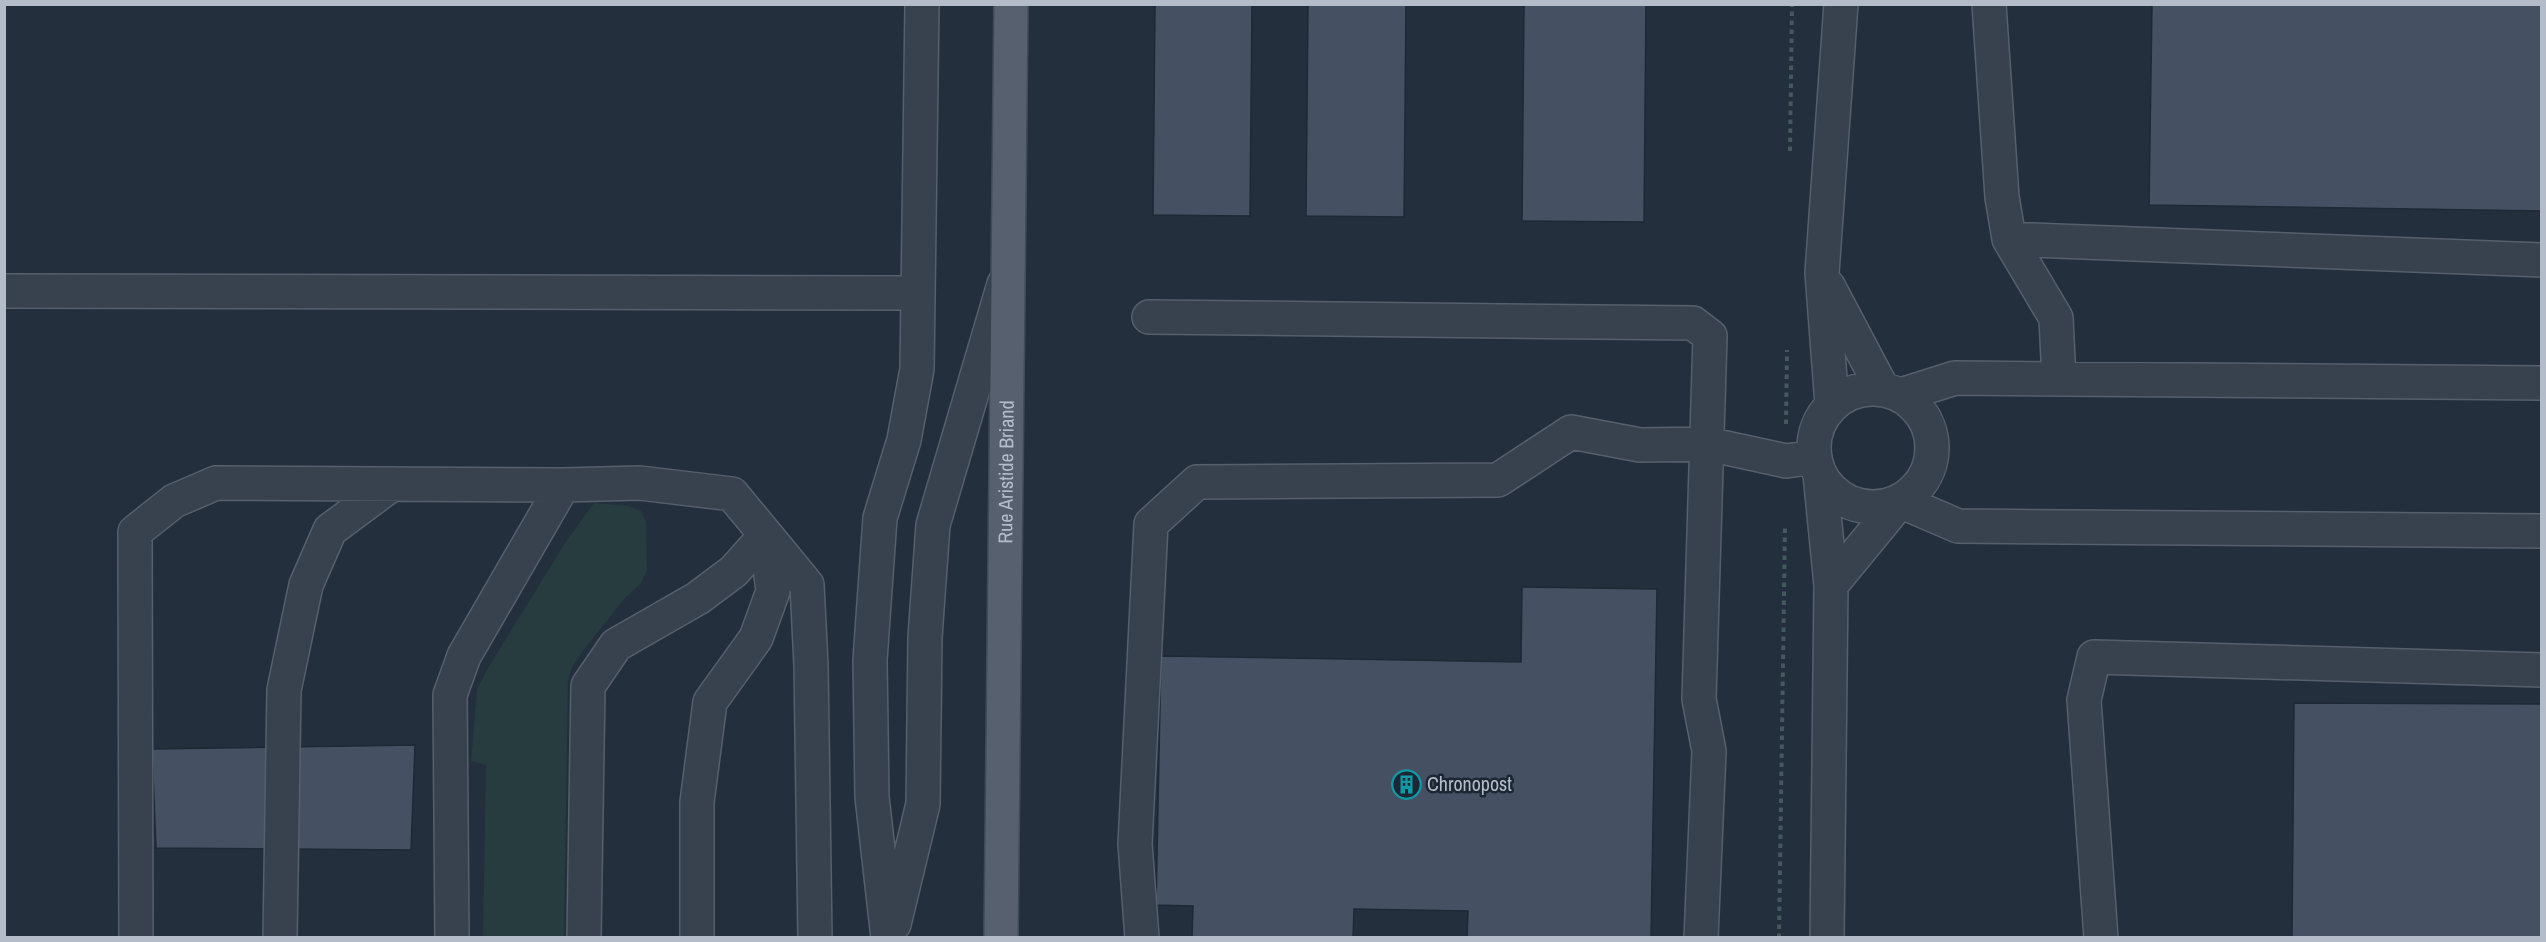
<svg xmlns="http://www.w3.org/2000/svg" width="2546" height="942" font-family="'Archivo Narrow',sans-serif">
<rect width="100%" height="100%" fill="#242f3e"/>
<path fill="#263c3f" d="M594 503 628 506 641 511 646 522 647 570 641 583 625 598 582 652 572 667 568 680 564 937H483L486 765 471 761 477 689 488 668 567 540Z"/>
<path fill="#455162" stroke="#1f2835" stroke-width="1.5" d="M1155 4H1252L1250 216 1153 215Z
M1308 4H1406L1404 217 1306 216Z
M1524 4H1646L1644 222 1522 221Z
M2152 4H2542V211L2149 205Z
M1522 587 1657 589 1651 938H1467L1468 911 1354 909 1353 938H1192L1193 906 1156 905 1161 656 1521 662Z
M2294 703 2542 704V938H2292Z
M415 745 411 850 156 848 152 749Z"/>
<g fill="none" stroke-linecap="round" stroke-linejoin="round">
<defs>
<path id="minor" d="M1989 4 2002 197 2009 239 2056 318 2059 379
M2009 239 2542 260
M1828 286 1883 390
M4 291 918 293
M1149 317 1693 323 1710 336 1699 699 1709 751 1701 938
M1814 448a59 59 0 1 1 118 0a59 59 0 1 1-118 0Z
M1901 395 1955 378 2542 383
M1832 405 1822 273 1841 4
M1820 474 1831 585 1827 938
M1831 585 1900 501 1958 526 2542 531
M894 924 923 804 925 637 933 525 1004 284
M136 938 135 532 174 501 216 483 563 485
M280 938 284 690 306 585 330 530 392 484
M452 938 450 695 464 656 563 485 640 483 732 494 766 535 773 591 756 638 710 702 697 802V938
M584 938 588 686 616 645 698 598 734 571 766 535 807 585 811 665 815 938
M888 938 872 797 870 660 880 518 904 440 917 369 922 4
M1142 938 1135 844 1151 524 1197 482 1498 480 1571 432 1640 445 1708 444 1786 461 1815 457
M2101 938 2084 700 2094 657 2542 670"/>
<g id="major">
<path id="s1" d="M1001 938 1011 4"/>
</g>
</defs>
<use href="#minor" stroke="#565f6c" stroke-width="36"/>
<use href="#major" stroke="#414a57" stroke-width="36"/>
<path stroke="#44595c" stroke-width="4" stroke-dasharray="4.5 4.5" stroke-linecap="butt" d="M1790 151 1792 4
M1786 424 1787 350
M1779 938 1785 527"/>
<use href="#minor" stroke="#38414e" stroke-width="33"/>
<use href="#major" stroke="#56606e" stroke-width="33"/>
</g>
<defs>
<symbol id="building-ring" viewBox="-11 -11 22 22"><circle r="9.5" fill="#1d2633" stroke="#0f9aa8" stroke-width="1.5"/><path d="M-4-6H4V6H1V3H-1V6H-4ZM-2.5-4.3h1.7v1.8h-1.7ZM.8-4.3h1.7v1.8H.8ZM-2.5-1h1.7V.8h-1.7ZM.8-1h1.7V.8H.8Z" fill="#0f9aa8"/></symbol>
</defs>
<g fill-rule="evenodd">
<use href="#building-ring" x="1390" y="768" width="33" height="33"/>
</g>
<g text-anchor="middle" stroke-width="5" stroke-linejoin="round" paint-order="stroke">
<g font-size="20" fill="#b4bcc9" stroke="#1d2633">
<text dy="7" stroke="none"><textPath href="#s1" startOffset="466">Rue Aristide Briand</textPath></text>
</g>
<g font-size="20" fill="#b4bcc9" stroke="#1d2633" text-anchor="start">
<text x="1427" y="791">Chronopost</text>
</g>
</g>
<rect width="2546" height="942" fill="none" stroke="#b4bcc9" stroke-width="12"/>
</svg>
